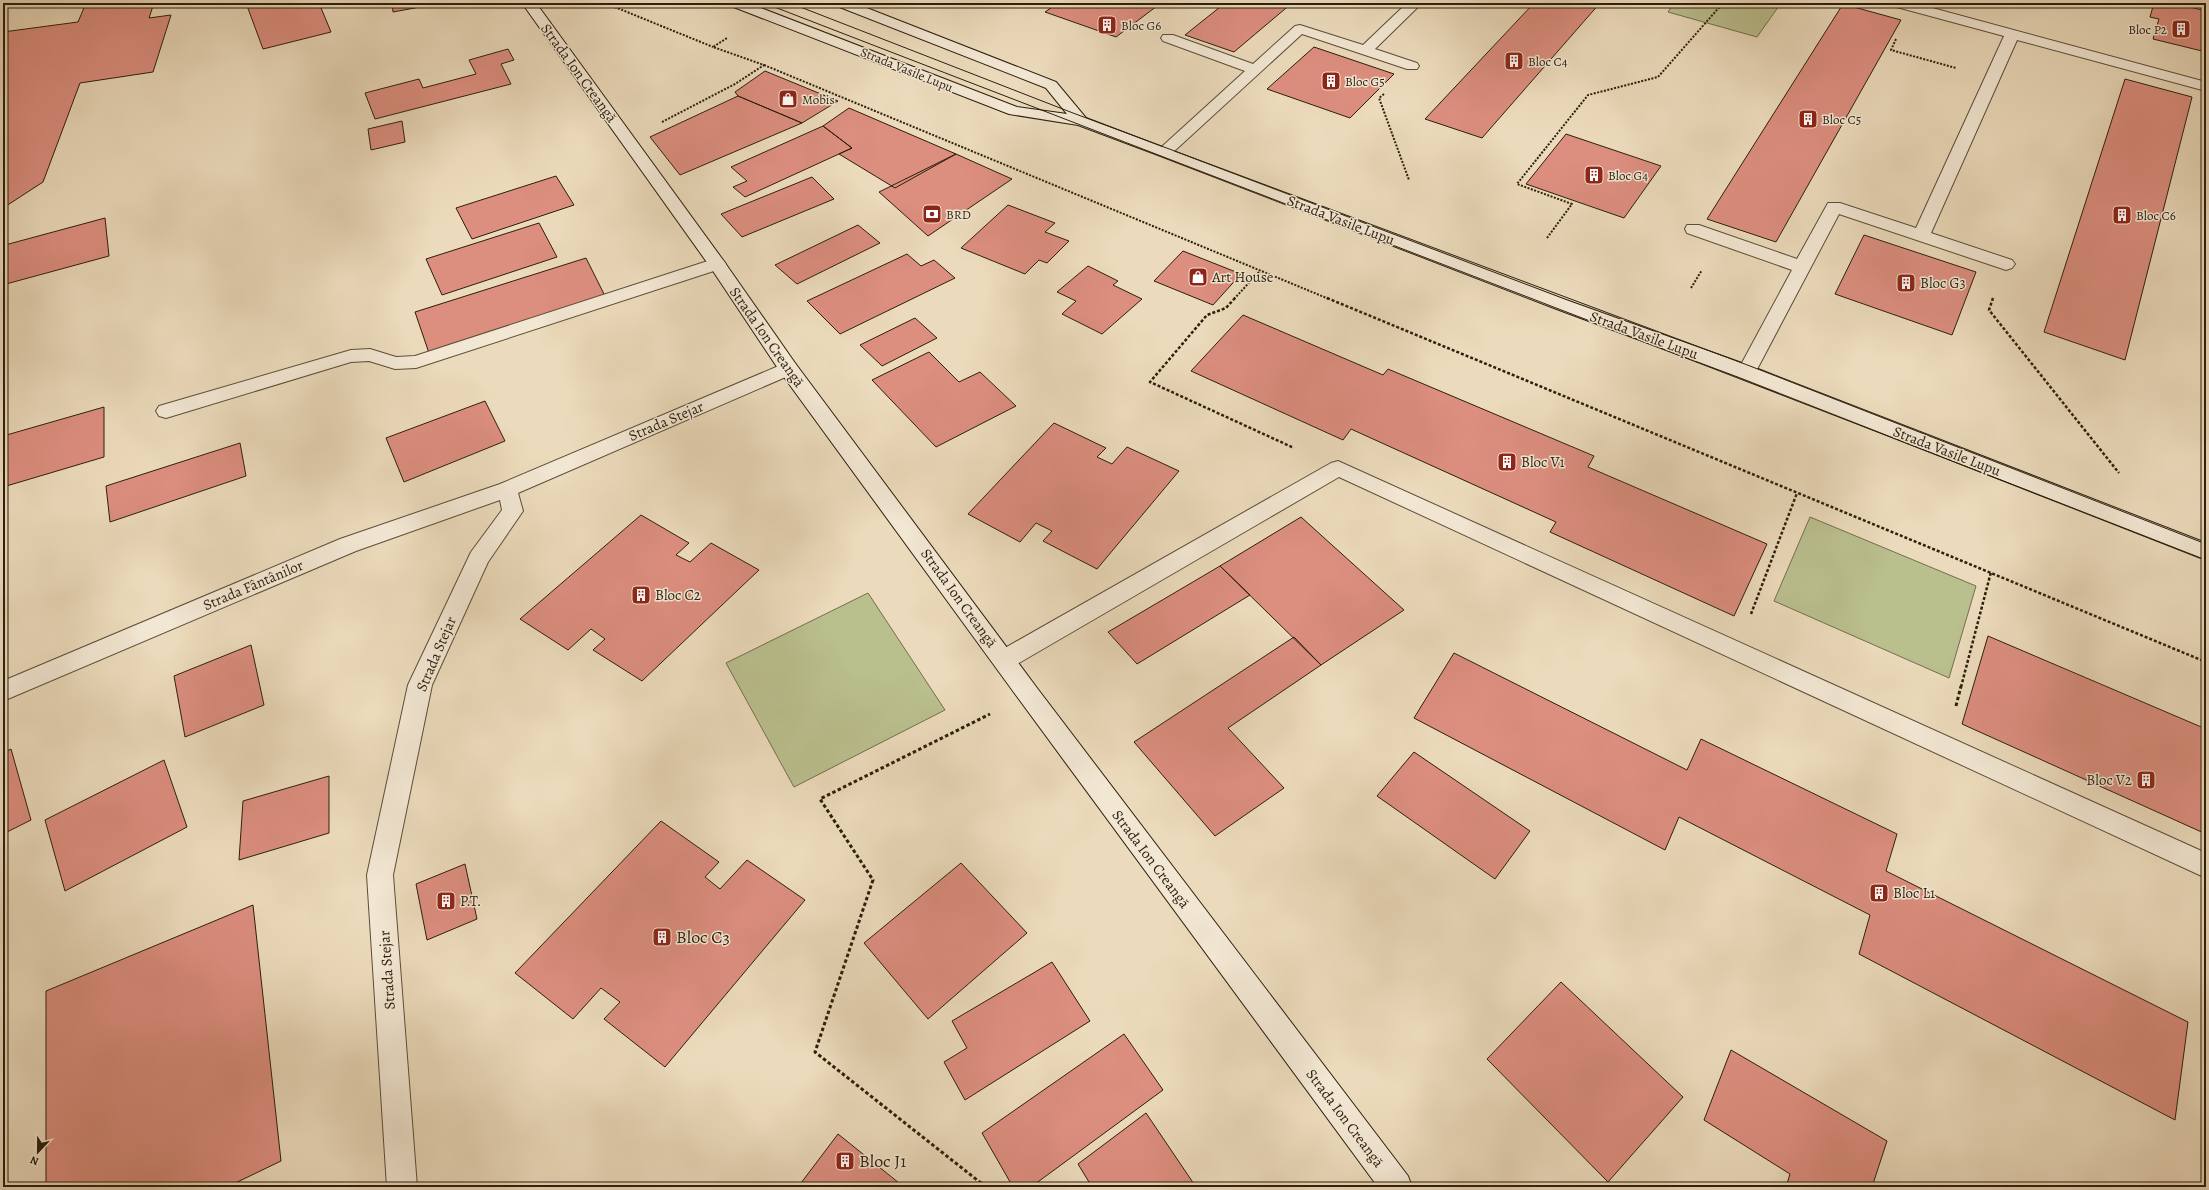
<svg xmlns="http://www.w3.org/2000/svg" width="2209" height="1190" font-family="Alegreya,serif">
<rect width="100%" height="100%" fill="#ebdabb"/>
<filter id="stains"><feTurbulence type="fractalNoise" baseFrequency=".005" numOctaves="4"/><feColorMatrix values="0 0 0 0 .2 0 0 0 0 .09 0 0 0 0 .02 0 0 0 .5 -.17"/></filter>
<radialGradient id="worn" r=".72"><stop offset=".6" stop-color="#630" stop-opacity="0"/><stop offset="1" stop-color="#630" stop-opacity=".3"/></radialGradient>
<path fill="#babf8e" stroke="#736e4d" d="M1674 3H1781L1757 37 1668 12Z
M1810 517 1976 586 1949 678 1774 601Z
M868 593 945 710 794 787 726 663Z"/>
<path fill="#dc8e7f" stroke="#2c1e0c" d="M86 3H154L149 18 171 15 153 72 80 83 43 182 3 208V32L78 22Z
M246 3H319L331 32 263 49Z
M392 3H431V5L393 12Z
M1058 3H1161L1116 37 1045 12Z
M1225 3H1292L1234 52 1185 35Z
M1534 3H1600L1482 138 1425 119Z
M2154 3H2174L2206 11V52L2153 39 2159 19 2150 17Z
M1843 4 1901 20 1776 242 1707 219Z
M1314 47 1394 74 1350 118 1267 89Z
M508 49 514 60 501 64 511 84 375 119 365 93 419 79 423 88 476 74 469 60Z
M765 71 838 101 802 123 738 96 735 92Z
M2125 79 2192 97 2125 360 2044 332Z
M738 96 802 123 680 175 650 137Z
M849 108 956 154 895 188 839 154 852 148 823 126Z
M402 121 405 142 371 150 368 129Z
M823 126 852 148 745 197 733 187 747 181 731 167Z
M1566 134 1661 166 1624 218 1526 184Z
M956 154 1012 179 928 236 879 192Z
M556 176 574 205 472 239 456 208Z
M812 177 834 199 742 237 721 214Z
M1008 205 1055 223 1045 232 1069 241 1047 263 1039 260 1025 274 961 248Z
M105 218 109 256 6 284 5 245Z
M539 223 557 257 442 295 426 259Z
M858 225 880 243 797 284 775 265Z
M1864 235 1976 272 1952 335 1835 294Z
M1183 251 1241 274 1213 305 1154 281Z
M907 254 921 266 934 260 955 278 840 334 807 301Z
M586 258 605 296 429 353 415 312Z
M1088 266 1118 281 1113 285 1142 299 1102 334 1062 314 1076 301 1057 292Z
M1243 315 1383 375 1388 369 1594 456 1588 467 1767 544 1734 616 1550 532 1556 522 1351 429 1343 440 1191 371Z
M915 318 937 338 882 366 860 345Z
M929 352 959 382 980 372 1016 406 936 447 872 380Z
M485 401 505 441 404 482 386 438Z
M104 407V457L3 487V436Z
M1054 423 1106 448 1097 457 1112 464 1127 447 1179 471 1097 569 1043 541 1052 531 1036 523 1020 542 968 514Z
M240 443 246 476 110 522 106 486Z
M641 515 689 543 676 555 690 562 711 543 759 570 642 681 593 650 605 639 591 629 568 650 520 619Z
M1301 517 1404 610 1321 665 1220 566Z
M1220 566 1250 595 1137 664 1108 632Z
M1988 636 2206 729V834L1962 724Z
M1294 637 1321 665 1228 728 1284 788 1215 836 1134 742Z
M251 645 264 705 185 737 174 676Z
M1454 653 1687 770 1701 739 1897 834 1886 871 2188 1022 2175 1120 1859 954 1870 915 1679 817 1665 850 1414 718Z
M11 749 31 820 3 834V753Z
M1414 752 1530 831 1495 879 1377 796Z
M164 760 187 827 65 891 45 820Z
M329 776V833L239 860 243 801Z
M661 821 719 862 705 877 720 889 747 860 805 900 665 1067 604 1019 620 1002 601 988 573 1019 515 973Z
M961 863 1027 933 928 1019 864 943Z
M465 864 477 919 427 940 416 884Z
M253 905 281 1161 227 1187H46V991Z
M1052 962 1090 1021 965 1100 944 1062 967 1048 952 1021Z
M1561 982 1683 1097 1608 1182 1487 1059Z
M1124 1034 1163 1090 1031 1187H1013L982 1133Z
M1731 1050 1887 1141 1872 1187H1786L1790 1174 1704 1120Z
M1146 1113 1196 1187H1092L1078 1164Z
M838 1134 904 1187H798Z"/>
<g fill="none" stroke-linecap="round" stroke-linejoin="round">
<defs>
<path id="lane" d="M1407 3H1422L1375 49 1417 63 1419 66 1417 69H1407L1302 34 1170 155H1158L1156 152 1245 71 1163 41 1161 38 1163 35H1173L1253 64 1295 26 1300 25 1363 45Z
M1891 3H1914L2206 82V91L2017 40 1931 233 2012 260 2015 264 2012 268 2006 270 2000 268 1839 214 1753 377 1746 378 1739 377 1737 372 1792 270 1687 233 1685 229 1687 225H1699L1797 259 1828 203H1840L1916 228 2004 36 1893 6Z
M717 258 723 260 726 264 723 268 416 368 395 369 369 361 351 362 166 418 159 416 156 411 159 406 351 350 370 349 396 357 415 356Z"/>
<path id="street" d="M788 362 795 363 797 368 795 373 518 493 523 511 488 562 432 685 393 875 417 1187H387L367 875 408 685 471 552 502 510 500 500 356 551 3 701V681L340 539 500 484Z
M1338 461 2206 853V878L1339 477 1012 667 1004 670 996 667 993 660 996 653 1331 463Z"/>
<path id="secondary" d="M522 3H536L723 260 795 363 1037 688 1408 1176 1412 1187H1378L1021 702 781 373 711 268Z
M729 3H748L1017 107 1067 114 1046 88 837 6 835 3H854L1056 82 1086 118 1566 300 1753 367 2206 543V560L1739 377 1554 308 1158 155 1078 125 1009 114 731 6Z"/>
</defs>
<use href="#lane" stroke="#5c4d38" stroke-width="2"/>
<use href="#street" stroke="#5c4d38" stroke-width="2"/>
<use href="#secondary" stroke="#2c1e0c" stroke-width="2"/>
<path stroke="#2c1e0c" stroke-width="2" stroke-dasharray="2 1.5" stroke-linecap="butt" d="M605 3 713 47
M1896 39 1891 50 1956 68
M764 65 1329 299
M1384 94 1379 98 1409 180
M662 122 735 84 764 65 713 47 727 38
M1547 238 1572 204 1517 184 1588 95 1658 77 1723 3
M1691 288 1702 270
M1234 299 1259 272"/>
<path stroke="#2c1e0c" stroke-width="2.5" stroke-dasharray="3 2" stroke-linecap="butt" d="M1235 298 1226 308 1207 315 1150 382 1294 448
M1327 298 2206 662
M1993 298 1989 310 2119 473
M1751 614 1797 493
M1961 687 1991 572"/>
<path stroke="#2c1e0c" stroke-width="3" stroke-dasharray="3.5 2.5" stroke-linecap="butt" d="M1956 706 1961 686
M986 1187 815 1052 873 880 820 799 990 714"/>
<use href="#lane" fill="#f2e7d3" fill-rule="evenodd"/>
<use href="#street" fill="#f2e7d3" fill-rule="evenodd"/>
<use href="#secondary" fill="#f2e7d3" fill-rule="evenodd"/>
<path stroke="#2c1e0c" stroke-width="1" d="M764 3C1245 189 1726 372 2206 560
M790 3 1073 113 1750 366 2206 544"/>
</g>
<defs>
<symbol id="building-square" viewBox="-11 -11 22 22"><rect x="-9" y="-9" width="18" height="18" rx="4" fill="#8f2418" stroke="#f2e7d3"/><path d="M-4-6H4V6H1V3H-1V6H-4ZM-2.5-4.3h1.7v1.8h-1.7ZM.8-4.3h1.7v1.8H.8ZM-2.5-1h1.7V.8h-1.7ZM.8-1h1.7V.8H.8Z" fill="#fff"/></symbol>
<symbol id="shop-square" viewBox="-11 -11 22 22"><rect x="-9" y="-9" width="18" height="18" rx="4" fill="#8f2418" stroke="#f2e7d3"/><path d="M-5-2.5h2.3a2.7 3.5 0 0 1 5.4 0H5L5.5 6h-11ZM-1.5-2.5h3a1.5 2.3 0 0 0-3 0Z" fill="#fff"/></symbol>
<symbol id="bank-square" viewBox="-11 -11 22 22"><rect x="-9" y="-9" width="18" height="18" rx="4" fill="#8f2418" stroke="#f2e7d3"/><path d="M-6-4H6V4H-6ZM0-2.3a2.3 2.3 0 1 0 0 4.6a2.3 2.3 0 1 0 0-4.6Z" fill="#fff"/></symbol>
</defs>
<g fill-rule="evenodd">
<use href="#building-square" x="1096" y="14" width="22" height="22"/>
<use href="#building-square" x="2170" y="18" width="22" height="22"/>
<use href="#building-square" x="1503" y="50" width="22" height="22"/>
<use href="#building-square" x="1320" y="70" width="22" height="22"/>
<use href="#shop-square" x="777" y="88" width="22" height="22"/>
<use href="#building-square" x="1797" y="108" width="22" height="22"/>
<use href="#building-square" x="1583" y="164" width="22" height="22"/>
<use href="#bank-square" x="921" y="203" width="22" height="22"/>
<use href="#building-square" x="2111" y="204" width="22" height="22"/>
<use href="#shop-square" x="1187" y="266" width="22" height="22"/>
<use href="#building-square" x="1895" y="272" width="22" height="22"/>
<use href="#building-square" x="1496" y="451" width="22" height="22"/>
<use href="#building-square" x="630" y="584" width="22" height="22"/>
<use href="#building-square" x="2135" y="769" width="22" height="22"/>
<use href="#building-square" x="1868" y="882" width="22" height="22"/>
<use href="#building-square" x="435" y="890" width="22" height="22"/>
<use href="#building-square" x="651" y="926" width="22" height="22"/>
<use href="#building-square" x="834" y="1150" width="22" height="22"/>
</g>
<g text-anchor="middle" stroke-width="3" stroke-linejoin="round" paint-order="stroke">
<g font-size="13" fill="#2c1e0c" stroke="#f2e7d3" text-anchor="start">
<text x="1121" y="30">Bloc G6</text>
<text x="2167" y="34" text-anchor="end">Bloc P2</text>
<text x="1528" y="66">Bloc C4</text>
<text x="1345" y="86">Bloc G5</text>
<text x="802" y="104">Mobis</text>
<text x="1822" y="124">Bloc C5</text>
<text x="1608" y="180">Bloc G4</text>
<text x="946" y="219">BRD</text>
<text x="2136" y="220">Bloc C6</text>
</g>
<g font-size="13" fill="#2c1e0c" stroke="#f2e7d3">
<text transform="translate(907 69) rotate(22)" y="5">Strada Vasile Lupu</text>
</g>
<g font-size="15" fill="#2c1e0c" stroke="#f2e7d3">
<text transform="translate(579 73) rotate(54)" y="5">Strada Ion Creangă</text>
<text transform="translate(1341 220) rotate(21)" y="5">Strada Vasile Lupu</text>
<text transform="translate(1644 335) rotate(20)" y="5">Strada Vasile Lupu</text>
<text transform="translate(767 337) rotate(55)" y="5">Strada Ion Creangă</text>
<text transform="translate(666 421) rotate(-23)" y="5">Strada Stejar</text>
<text transform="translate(1947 451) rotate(21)" y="5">Strada Vasile Lupu</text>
<text transform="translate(253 585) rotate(-23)" y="5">Strada Fântânilor</text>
<text transform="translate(959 598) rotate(54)" y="5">Strada Ion Creangă</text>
<text transform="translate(436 654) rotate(-67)" y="5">Strada Stejar</text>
<text transform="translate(1151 859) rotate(53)" y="5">Strada Ion Creangă</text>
<text transform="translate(387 970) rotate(-94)" y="5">Strada Stejar</text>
<text transform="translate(1345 1118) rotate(53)" y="5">Strada Ion Creangă</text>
</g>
<g font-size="15" fill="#2c1e0c" stroke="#f2e7d3" text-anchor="start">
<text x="1212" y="282">Art House</text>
<text x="1920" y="288">Bloc G3</text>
<text x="1521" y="467">Bloc V1</text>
<text x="655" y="600">Bloc C2</text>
<text x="2132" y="785" text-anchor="end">Bloc V2</text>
<text x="1893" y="898">Bloc L1</text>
<text x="460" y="906">P.T.</text>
</g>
<g font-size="18" fill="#2c1e0c" stroke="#f2e7d3" text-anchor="start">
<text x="676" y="943">Bloc C3</text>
<text x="859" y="1167">Bloc J1</text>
</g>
</g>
<rect width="2209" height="1190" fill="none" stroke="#ebdabb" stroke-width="16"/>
<rect x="4" y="4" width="2201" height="1182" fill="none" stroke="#2c1e0c" stroke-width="2"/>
<rect x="8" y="8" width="2193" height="1174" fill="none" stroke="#2c1e0c"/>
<g transform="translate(38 1152) rotate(202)" stroke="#f2e7d3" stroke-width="3" paint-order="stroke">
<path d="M0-3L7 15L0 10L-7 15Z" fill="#2c1e0c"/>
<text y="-6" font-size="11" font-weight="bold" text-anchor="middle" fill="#2c1e0c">N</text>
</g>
<rect width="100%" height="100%" filter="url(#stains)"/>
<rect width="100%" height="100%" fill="url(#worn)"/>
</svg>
